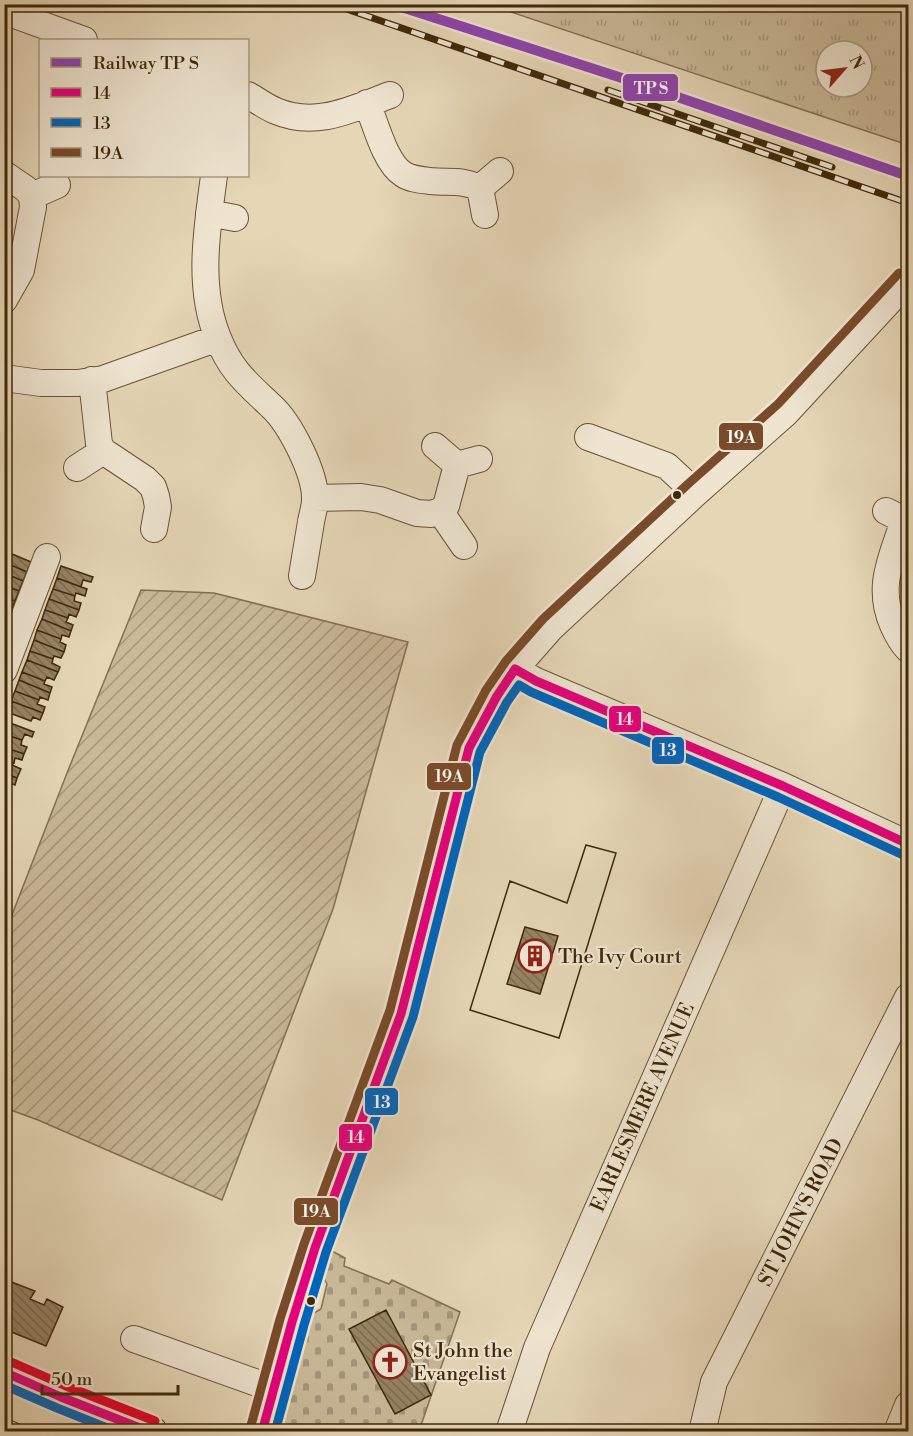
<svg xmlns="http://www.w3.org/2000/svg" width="913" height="1436" font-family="'Libre Bodoni',serif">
<defs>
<pattern id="cemetery-stones" width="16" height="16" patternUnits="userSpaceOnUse" patternTransform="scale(1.5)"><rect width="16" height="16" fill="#c9b999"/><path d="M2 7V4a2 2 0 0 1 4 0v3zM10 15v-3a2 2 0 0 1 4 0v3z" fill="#a5967b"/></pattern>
<pattern id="park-tufts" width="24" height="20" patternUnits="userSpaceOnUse" patternTransform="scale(1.5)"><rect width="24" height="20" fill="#c9b999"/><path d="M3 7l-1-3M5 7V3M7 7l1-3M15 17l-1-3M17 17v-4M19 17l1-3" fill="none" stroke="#a5967b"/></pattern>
<pattern id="garden-furrows" width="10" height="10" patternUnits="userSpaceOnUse" patternTransform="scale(1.5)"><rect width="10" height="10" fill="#c9b999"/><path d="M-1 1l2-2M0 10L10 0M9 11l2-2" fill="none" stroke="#a5967b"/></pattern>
<pattern id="building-back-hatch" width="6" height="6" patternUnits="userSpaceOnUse" patternTransform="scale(1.5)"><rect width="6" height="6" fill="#958363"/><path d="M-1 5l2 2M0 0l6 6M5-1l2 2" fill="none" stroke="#7b6b50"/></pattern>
</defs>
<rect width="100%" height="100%" fill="#e5d6b6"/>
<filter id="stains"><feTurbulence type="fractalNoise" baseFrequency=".00333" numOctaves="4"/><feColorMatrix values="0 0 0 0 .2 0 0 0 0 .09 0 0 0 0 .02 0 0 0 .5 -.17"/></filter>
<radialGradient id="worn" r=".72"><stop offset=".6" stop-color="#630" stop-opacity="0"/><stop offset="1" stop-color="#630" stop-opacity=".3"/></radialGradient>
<path fill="url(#cemetery-stones)" stroke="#847151" stroke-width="1.5" d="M332 1251 345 1258 344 1266 389 1284 392 1280 460 1312 419 1431 279 1432 307 1317 321 1309 327 1284 322 1275Z"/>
<path fill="url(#park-tufts)" stroke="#847151" stroke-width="1.5" fill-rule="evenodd" d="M490 5H908V145ZM826 51H862V87H826Z"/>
<path fill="url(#garden-furrows)" stroke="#847151" stroke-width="1.5" d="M141 590 214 593 408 642 333 909 222 1200 38 1120 5 1108V933L67 773Z"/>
<path fill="url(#building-back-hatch)" stroke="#3e2909" stroke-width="1.5" fill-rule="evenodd" d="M5 551 31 562 27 572 4 562Z
M4 562 27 572 23 581 4 573Z
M61 566 93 577 91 582 83 580 81 587 57 578Z
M4 573 23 581 19 591 4 585Z
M57 578 87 589 85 596 76 593 75 596 53 589Z
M4 585 19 591 15 601 4 597Z
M53 589 75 596 74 601 81 603 79 610 49 599Z
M4 597 15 601 11 612 4 609Z
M49 599 79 610 76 617 69 614 68 618 45 610Z
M4 609 11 612 7 621 4 620Z
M45 610 68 618 66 622 73 625 71 631 42 619Z
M42 619 71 631 69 637 62 635 61 639 37 630Z
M37 630 61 639 60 642 66 645 64 652 34 640Z
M34 640 64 652 61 658 54 656 53 659 30 651Z
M30 651 53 659 52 663 60 667 58 672 27 660Z
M27 660 58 672 54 680 47 677 45 681 22 672Z
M22 672 45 681 44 684 52 687 50 693 19 680Z
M19 680 50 693 48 700 40 697 39 700 15 691Z
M15 691 39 700 37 704 45 707 43 713 11 701Z
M11 701 43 713 40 720 33 717 31 721 7 712Z
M5 721 34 732 32 737 25 734 22 740 4 734Z
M4 734 22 740 21 745 27 747 24 754 4 747Z
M4 747 24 754 22 760 15 758 14 763 4 759Z
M4 759 14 763 12 765 21 769 17 778 4 773Z
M4 773 17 778 15 785 7 782 4 786Z
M4 791 11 793 8 801 4 800Z
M586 845 616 853 559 1038 470 1010 510 881 567 903ZM525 927 558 936 540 994 507 984Z
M586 845 616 853 559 1038 470 1010 510 881 567 903Z
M9 1281 35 1291 30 1299 44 1305 47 1299 63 1307 46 1346 4 1329 8 1312 4 1310V1302Z
M386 1310 431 1395 395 1414 349 1329Z"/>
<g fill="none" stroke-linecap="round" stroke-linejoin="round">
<defs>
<path id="minor" d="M4 11 84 40
M248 95C257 100 266 107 276 111 316 128 352 109 390 95
M367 103C375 122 385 163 403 174 410 179 422 180 430 181 450 183 460 179 480 188
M4 174 26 189 32 196 33 207 21 270 4 300
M214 176C207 229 197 287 218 338 231 371 247 383 271 406 290 423 316 474 315 500 315 507 312 515 311 522 308 540 305 558 302 576
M32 196 57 185
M209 213 235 218
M485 215 480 188 500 171
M4 378 41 383H78L103 379 218 338
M92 380 99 444 103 451 145 479 153 487 156 496 158 507 154 529
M588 437 667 466 696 493
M435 446 457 465 479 459
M77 468 103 451
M315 498 361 497 380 500 417 513 431 514 440 511 446 506 457 465
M440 511 464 546
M886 511 904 520C892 558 876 586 893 625 897 634 901 642 908 649
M515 669 536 681 783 786 908 844
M4 670 47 557
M134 1339 274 1389
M262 1432 292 1322 315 1248 401 1014 469 748 497 696 515 669 551 628 696 493 786 413 908 281
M509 1432 537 1348 783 786
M702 1432 714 1382 908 997
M897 1432 908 1405"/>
<path id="major" d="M4 1372 61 1397 151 1432
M4 1399 78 1432"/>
</defs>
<use href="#minor" stroke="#685434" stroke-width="28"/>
<use href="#major" stroke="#3e2909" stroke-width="34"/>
<use href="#minor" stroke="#eee4d0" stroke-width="26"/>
<use href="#major" stroke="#e5d6b6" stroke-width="32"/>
<defs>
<path id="rail" d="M332 4 908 203
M608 90 832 167"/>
</defs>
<use href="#rail" stroke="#3e2909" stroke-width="7"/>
<use href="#rail" stroke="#eee4d0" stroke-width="4.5" stroke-dasharray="14" stroke-linecap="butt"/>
<defs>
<path id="bus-1" d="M4 1372 61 1397 150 1432
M262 1432 292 1322 315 1248 401 1014 469 748 497 696 515 669 536 681 783 786 908 844"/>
<path id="bus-2" d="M4 1385 57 1408 117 1432
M275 1432 304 1325 326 1252 413 1017 480 752 507 702 519 685 531 692 778 797 903 855"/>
<path id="bus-3" d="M250 1429 280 1319 304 1244 390 1010 457 745 486 690 506 661 543 619 688 484 778 404 899 273"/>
<path id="bus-4" d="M9 1361 66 1386 155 1421"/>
</defs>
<use href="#bus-1" stroke="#eee4d0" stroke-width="14"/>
<use href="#bus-2" stroke="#eee4d0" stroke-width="14"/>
<use href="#bus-3" stroke="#eee4d0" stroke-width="14"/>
<use href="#bus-4" stroke="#eee4d0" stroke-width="14"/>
<use href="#bus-1" stroke="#e5007d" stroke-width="9"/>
<use href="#bus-2" stroke="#0065bd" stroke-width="9"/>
<use href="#bus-3" stroke="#7a4b2a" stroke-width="9"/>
<use href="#bus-4" stroke="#e4002b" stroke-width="9"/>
<defs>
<path id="rail-1" d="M392 4 625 79 908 176"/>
</defs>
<use href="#rail-1" stroke="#eee4d0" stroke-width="15"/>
<use href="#rail-1" stroke="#8e44ad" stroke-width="10"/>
</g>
<defs>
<symbol id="building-ring" viewBox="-11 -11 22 22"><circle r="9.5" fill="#eee4d0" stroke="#8f2418" stroke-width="1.5"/><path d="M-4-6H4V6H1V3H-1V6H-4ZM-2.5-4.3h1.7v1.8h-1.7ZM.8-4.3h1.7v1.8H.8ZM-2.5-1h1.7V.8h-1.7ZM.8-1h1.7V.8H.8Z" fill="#8f2418"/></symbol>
<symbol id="church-ring" viewBox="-11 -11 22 22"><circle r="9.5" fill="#eee4d0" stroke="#8f2418" stroke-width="1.5"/><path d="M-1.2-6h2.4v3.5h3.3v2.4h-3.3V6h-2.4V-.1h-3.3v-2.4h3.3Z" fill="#8f2418"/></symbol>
</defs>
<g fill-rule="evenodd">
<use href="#building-ring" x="516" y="937" width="38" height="38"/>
<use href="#church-ring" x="371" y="1343" width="38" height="38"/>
</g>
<g fill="#3e2909" stroke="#eee4d0" stroke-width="2">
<circle cx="677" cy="495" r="5"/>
<circle cx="311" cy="1301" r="5"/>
</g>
<g text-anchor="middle" stroke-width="4.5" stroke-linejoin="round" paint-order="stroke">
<g font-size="20" fill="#3e2909" stroke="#eee4d0" text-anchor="start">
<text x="558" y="963">The Ivy Court</text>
<text x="413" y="1357">St John the<tspan x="413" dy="23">Evangelist</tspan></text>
</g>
<g font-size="20" fill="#3e2909" stroke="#eee4d0">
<text transform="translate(642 1107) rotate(-66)" y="7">EARLESMERE AVENUE</text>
<text transform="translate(800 1212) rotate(-63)" y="7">ST JOHN'S ROAD</text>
</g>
</g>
<g stroke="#eee4d0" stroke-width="2">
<rect x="622" y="73" width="57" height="29" rx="6" fill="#8e44ad"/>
<rect x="718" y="422" width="46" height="29" rx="6" fill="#7a4b2a"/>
<rect x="608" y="705" width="34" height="28" rx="6" fill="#e5007d"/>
<rect x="651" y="736" width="34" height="29" rx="6" fill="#0065bd"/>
<rect x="426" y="762" width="46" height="29" rx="6" fill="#7a4b2a"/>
<rect x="364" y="1087" width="35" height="29" rx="6" fill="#0065bd"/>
<rect x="338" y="1123" width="35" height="29" rx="6" fill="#e5007d"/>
<rect x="293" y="1197" width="46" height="29" rx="6" fill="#7a4b2a"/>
</g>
<g font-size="16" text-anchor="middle" font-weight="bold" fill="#fff">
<text x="651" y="94">TP S</text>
<text x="741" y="443">19A</text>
<text x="625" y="725">14</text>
<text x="668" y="756">13</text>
<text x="449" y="782">19A</text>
<text x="382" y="1108">13</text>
<text x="356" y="1143">14</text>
<text x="316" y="1217">19A</text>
</g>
<rect width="913" height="1436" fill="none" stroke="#e5d6b6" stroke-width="24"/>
<rect x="6" y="6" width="901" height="1424" fill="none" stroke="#3e2909" stroke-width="3"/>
<rect x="12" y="12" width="889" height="1412" fill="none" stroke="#3e2909" stroke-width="1.5"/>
<rect x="39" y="39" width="210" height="138" fill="#eee4d0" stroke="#a89980" stroke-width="1.5"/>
<rect x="51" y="58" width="30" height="9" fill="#8e44ad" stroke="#a89980" stroke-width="1.5"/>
<text x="93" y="69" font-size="18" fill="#3e2909">Railway TP S</text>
<rect x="51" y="88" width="30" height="9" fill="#e5007d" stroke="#a89980" stroke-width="1.5"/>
<text x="93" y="99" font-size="18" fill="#3e2909">14</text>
<rect x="51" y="118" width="30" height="9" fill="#0065bd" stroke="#a89980" stroke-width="1.5"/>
<text x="93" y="129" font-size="18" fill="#3e2909">13</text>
<rect x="51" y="148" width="30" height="9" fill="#7a4b2a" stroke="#a89980" stroke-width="1.5"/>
<text x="93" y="159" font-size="18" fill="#3e2909">19A</text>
<g transform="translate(844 69) rotate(62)"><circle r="28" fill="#eee4d0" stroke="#a89980" stroke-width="1.5"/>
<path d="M0-4.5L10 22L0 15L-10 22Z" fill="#8f2418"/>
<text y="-9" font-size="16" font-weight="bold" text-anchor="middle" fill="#3e2909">N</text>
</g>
<path d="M42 1385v9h136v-9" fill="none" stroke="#3e2909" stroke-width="3"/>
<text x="51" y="1385" font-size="18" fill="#3e2909" stroke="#eee4d0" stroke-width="4.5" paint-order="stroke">50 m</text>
<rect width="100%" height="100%" filter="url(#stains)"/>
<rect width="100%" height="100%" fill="url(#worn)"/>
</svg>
